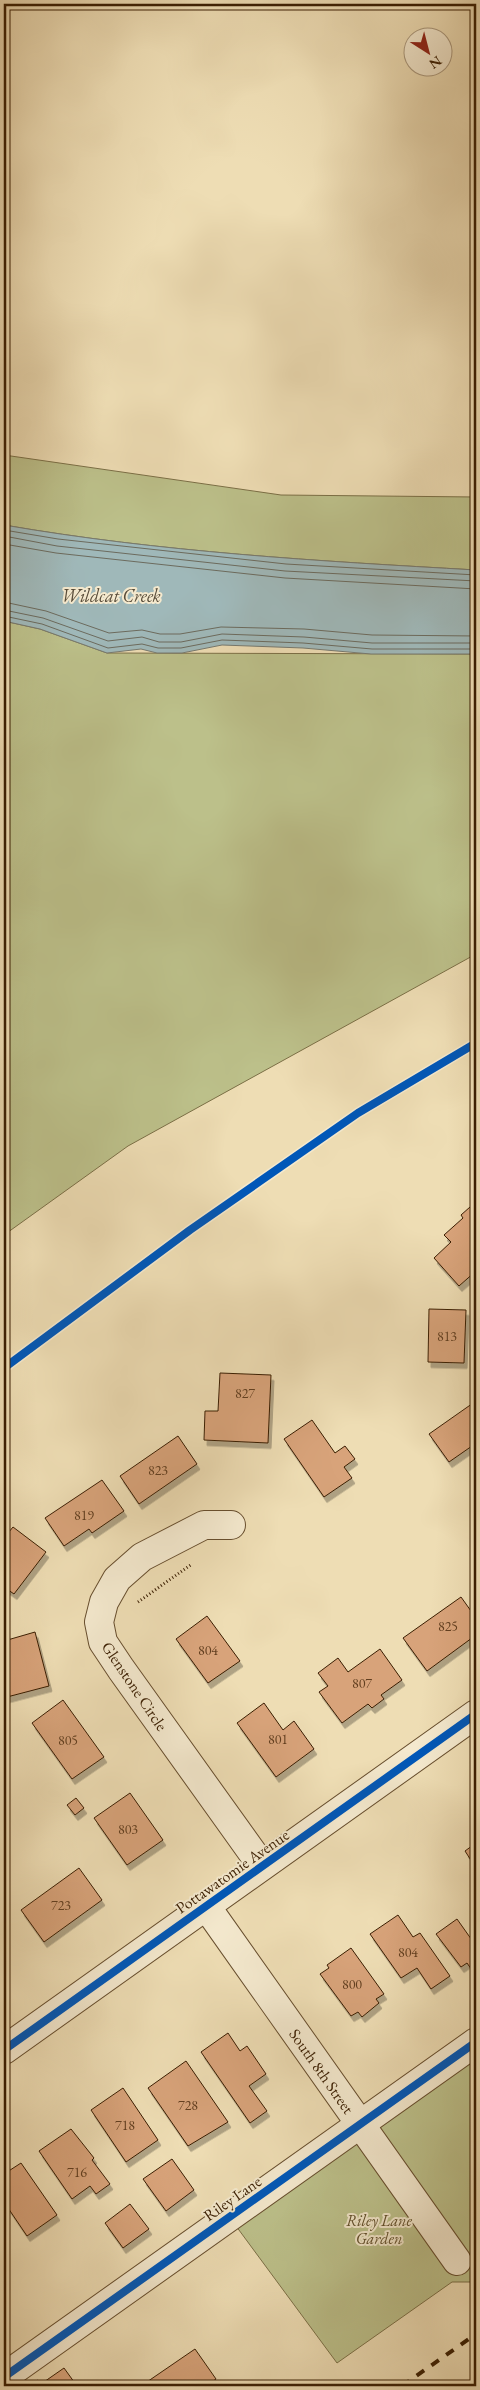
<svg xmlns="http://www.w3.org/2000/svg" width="480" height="2390" font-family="'EB Garamond',serif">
<defs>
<filter id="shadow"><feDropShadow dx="3" dy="5.5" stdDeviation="0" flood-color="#0004"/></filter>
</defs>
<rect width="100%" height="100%" fill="#eeddb4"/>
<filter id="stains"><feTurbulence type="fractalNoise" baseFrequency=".004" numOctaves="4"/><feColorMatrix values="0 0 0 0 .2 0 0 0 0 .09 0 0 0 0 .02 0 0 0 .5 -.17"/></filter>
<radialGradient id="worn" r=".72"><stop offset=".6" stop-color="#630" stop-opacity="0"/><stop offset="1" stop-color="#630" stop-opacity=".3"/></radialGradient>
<path fill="#bcc08a" stroke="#7b6f46" d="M4 455 281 495 476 497V570C318 561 160 552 4 525Z
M4 621 40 629 107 653 476 654V954L128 1146 4 1235Z
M476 2055V2282H452L337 2363 236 2226Z"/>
<path fill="#9fb8b9" stroke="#777a70" d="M4 525C160 552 318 561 476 570V654H371L303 648 222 645 182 653H157L141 649 107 653 40 629 4 621Z"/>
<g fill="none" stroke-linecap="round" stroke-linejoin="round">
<path stroke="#6c6b5e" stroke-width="1" d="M4 530 58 539 286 564 476 575
M4 536 57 546 285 571 476 581
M4 544 56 553 285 578 476 589
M4 602 46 611 109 633 142 630 160 634H180L221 627 304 629 372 635 476 636
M4 610 43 618 108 641 142 637 159 642H181L222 634 304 637 372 643H476
M4 616 42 624 108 648 142 644 158 648H181L222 640 303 643 372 649H476"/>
</g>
<path fill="#d8a37a" stroke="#3a1e02" filter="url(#shadow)" d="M470 1207 476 1214V1271L459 1286 434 1258 451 1242 444 1235 463 1218 461 1215Z
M429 1309 466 1310 464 1363 428 1362Z
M220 1373 271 1375 268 1443 204 1440 205 1411H218Z
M476 1401V1452L472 1446 449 1462 429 1434Z
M312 1420 335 1453 345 1446 355 1459 344 1467 352 1478 324 1497 284 1439Z
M178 1436 197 1464 139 1504 120 1476Z
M102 1480 124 1511 92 1533 89 1529 64 1546 45 1518Z
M13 1527 46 1552 14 1594 4 1587V1538Z
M461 1597 476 1618V1635L427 1671 403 1638Z
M207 1616 240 1661 208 1683 176 1639Z
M35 1632 49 1686 7 1697 4 1685V1641Z
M380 1649 402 1680 381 1695 384 1699 372 1708 368 1704 342 1723 319 1692 328 1686 318 1673 338 1658 348 1672Z
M63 1700 104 1757 72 1779 32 1723Z
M264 1703 283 1730 294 1721 314 1749 276 1777 237 1723Z
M130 1793 163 1840 127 1865 94 1818Z
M76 1798 84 1808 75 1815 67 1805Z
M476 1843V1868L465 1851Z
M79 1868 102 1900 44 1942 21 1910Z
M398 1915 413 1937 420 1933 450 1976 431 1989 417 1968 401 1978 370 1934Z
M457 1919 474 1943 476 1941V1976L467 1963 461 1967 436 1934Z
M351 1948 384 1994 376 1999 379 2003 362 2017 358 2012 351 2016 320 1974 329 1968 327 1965Z
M228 2033 240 2051 247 2046 266 2074 249 2086 267 2111 250 2123 201 2052Z
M186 2061 228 2122 188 2146 148 2088Z
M123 2088 158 2140 126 2162 91 2110Z
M71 2129 94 2158 92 2160 110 2184 96 2194 90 2186 72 2199 39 2151Z
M172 2159 194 2190 166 2211 143 2179Z
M21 2163 57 2215 27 2236 4 2202V2174Z
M130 2204 149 2229 123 2248 105 2223Z
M195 2349 216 2379 206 2386H141Z
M64 2368 77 2386H29L38 2380 41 2384Z"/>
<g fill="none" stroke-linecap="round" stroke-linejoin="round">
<defs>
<path id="street" d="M231 1525H204L142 1557 117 1579 104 1602 99 1622 103 1642 121 1669 262 1866
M206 1906 457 2261
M4 2050 476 1714
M4 2377 476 2042"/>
</defs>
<use href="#street" stroke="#674e2e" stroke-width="30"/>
<path stroke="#3a1e02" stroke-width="3" stroke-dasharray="1 2.5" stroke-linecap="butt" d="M138 1602 192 1564"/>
<use href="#street" stroke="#f4e9ce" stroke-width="28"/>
<path stroke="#3a1e02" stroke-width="4" stroke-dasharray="9 9" stroke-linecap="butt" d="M402 2386 476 2334"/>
<defs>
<path id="cycleway" d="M4 1368 190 1230 358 1113 476 1043
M4 2050 476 1714
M4 2377 476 2042"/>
</defs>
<use href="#cycleway" stroke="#f4e9ce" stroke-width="11"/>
<use href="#cycleway" stroke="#0057b8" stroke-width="8"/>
</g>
<g text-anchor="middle" stroke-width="4" stroke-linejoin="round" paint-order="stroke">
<g font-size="14" fill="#623f20">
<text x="447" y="1341">813</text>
<text x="245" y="1398">827</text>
<text x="158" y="1475">823</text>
<text x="84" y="1520">819</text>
<text x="448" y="1631">825</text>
<text x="208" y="1655">804</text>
<text x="362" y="1688">807</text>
<text x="278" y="1744">801</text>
<text x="68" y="1745">805</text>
<text x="128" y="1834">803</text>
<text x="61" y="1910">723</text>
<text x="408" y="1957">804</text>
<text x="352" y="1989">800</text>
<text x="188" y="2110">728</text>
<text x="125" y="2130">718</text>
<text x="77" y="2177">716</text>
</g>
<g font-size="16" fill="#3a1e02" stroke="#f4e9ce">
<text transform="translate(135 1686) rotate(56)" y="6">Glenstone Circle</text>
<text transform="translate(232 1871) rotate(-35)" y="6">Pottawatomie Avenue</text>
<text transform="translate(322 2071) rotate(55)" y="6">South 8th Street</text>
<text transform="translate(232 2198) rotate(-35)" y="6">Riley Lane</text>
</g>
<g font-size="16" font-style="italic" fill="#614f2b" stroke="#f4e9ce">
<text x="379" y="2226">Riley Lane<tspan x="379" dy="18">Garden</tspan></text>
</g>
<g font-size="18" font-style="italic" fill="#584c39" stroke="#f4e9ce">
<text x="111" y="602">Wildcat Creek</text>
</g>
</g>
<rect width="480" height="2390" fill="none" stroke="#eeddb4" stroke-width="20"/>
<rect x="5" y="5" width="470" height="2380" fill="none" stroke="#3a1e02" stroke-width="2.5"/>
<rect x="10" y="10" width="460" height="2370" fill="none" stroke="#3a1e02"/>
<g transform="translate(428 52) rotate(144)"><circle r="24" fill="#f4e9ce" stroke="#aa987c"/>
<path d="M0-4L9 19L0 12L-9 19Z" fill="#8f2418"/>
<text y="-8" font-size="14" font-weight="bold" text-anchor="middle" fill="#3a1e02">N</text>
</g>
<rect width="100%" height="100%" filter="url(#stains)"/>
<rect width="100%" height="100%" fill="url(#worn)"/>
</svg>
